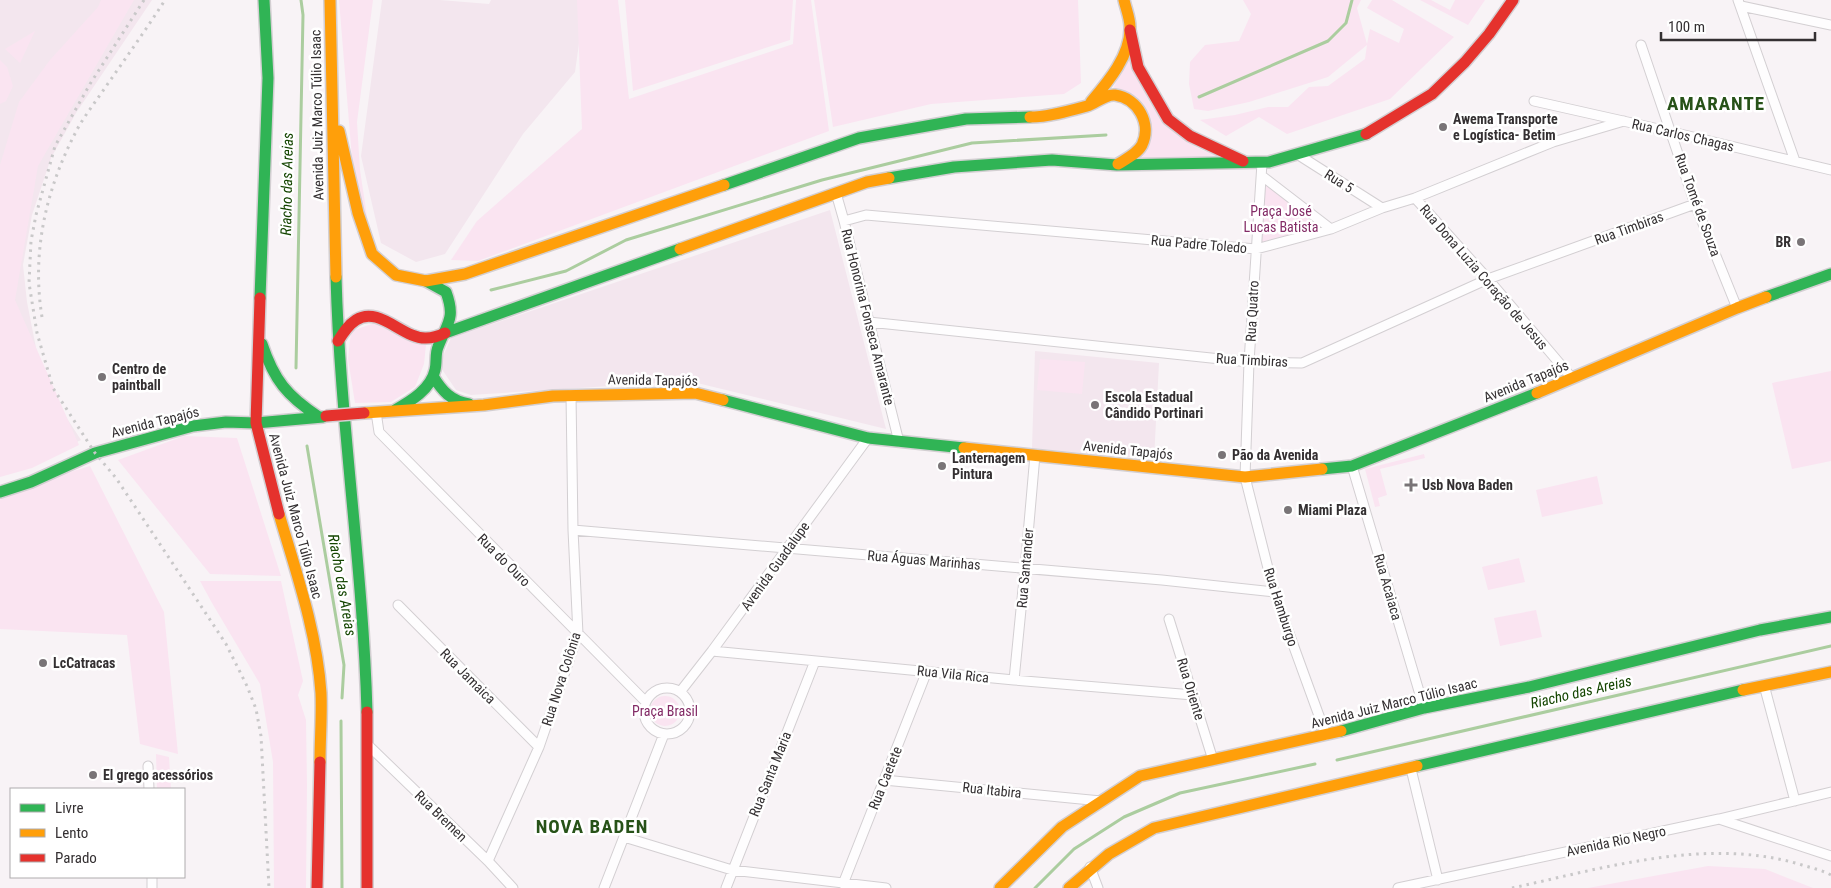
<svg xmlns="http://www.w3.org/2000/svg" width="1831" height="888" font-family="'Roboto Condensed',sans-serif">
<rect width="100%" height="100%" fill="#f8f3f6"/>
<path fill="#f3e6ee" d="M0 0H152L76 113 51 158 32 215 23 265 27 302 37 353 55 400 81 440 16 470 0 476Z
M382 0H440L489 4 491 0H585L575 72 523 134 445 254 416 262 381 243 361 156Z
M830 210 886 429 689 381 471 395 456 390 439 365 451 338Z
M1035 351 1159 363 1154 460 1032 448Z"/>
<path fill="#fae4f1" d="M101 0H134L38 166 15 300 79 445 32 468 0 477V165L19 102 50 60 98 7Z
M339 0H373L357 122 360 170 368 223 353 171Z
M577 0H618L629 99 793 44 796 0H811L829 131 478 261 451 260 477 221 582 129Z
M625 0H793L790 40 633 91Z
M814 0H1078L1081 83 1064 94 931 104 833 127Z
M1243 0H1361L1357 8 1367 44 1370 29 1399 43 1404 29 1367 8 1372 0H1392L1454 37 1390 99 1287 134 1259 117 1226 136 1200 120 1235 115 1268 107H1288L1309 87 1328 86 1365 59 1367 45 1328 77 1249 102 1208 111 1194 109 1189 84 1190 62 1205 45 1239 41 1251 14Z
M1420 0H1431L1450 10 1455 0H1485L1468 25Z
M35 31 20 63 5 49Z
M1130 49C1141 90 1153 120 1191 144 1200 150 1211 153 1220 157L1139 160 1151 131 1112 91Z
M0 60 7 67 13 86 6 101 0 104Z
M1264 182 1322 227 1260 245Z
M375 323 406 339 426 345 424 364 415 387 391 402 355 403 348 359 351 331Z
M1040 359 1085 362 1082 394 1037 390Z
M1831 371V461L1792 469 1772 383Z
M184 436 237 438 281 576 210 574 118 460Z
M1424 454 1425 458 1380 469 1387 495 1378 498 1380 506 1375 507 1365 469Z
M90 466 164 612 178 754 140 744 127 635 0 629V493Z
M1597 476 1603 504 1542 517 1536 490Z
M1519 558 1525 582 1488 590 1482 567Z
M200 581H281L303 681 298 695 306 720 307 785 306 888H274L273 762 260 684 212 603Z
M1536 610 1542 637 1500 646 1494 618Z
M650 711a15 15 0 1 1 30 0a15 15 0 1 1-30 0Z
M156 754 169 757 171 789H157Z
M1708 866 1765 869 1813 888H1588Z"/>
<g fill="none" stroke-linecap="round" stroke-linejoin="round">
<path stroke="#abcd9f" stroke-width="3" d="M1199 97 1328 41 1346 23 1352 0
M491 290 566 271 626 240 822 180 972 143 1106 135
M296 368 303 15 301 0
M307 446 344 665 342 698
M341 721 342 888
M1337 760 1831 646
M1035 888 1074 849 1124 817 1180 793 1315 764"/>
<defs>
<path id="street" d="M1738 0 1795 161
M1741 6 1831 25
M1641 45 1695 204 1737 308
M1534 101 1672 132 1831 170
M1297 154 1382 208
M1262 163 1249 362 1245 477 1274 592 1326 735
M1262 176 1331 229
M836 193 844 221 899 442
M1415 198 1488 279 1572 378
M844 221 866 215 1256 249 1331 229 1382 208 1415 198 1553 142 1624 121
M869 322 1249 362 1302 363 1488 279 1695 204
M376 412 379 432 645 701
M1352 466 1424 708
M573 530 1162 580 1274 592
M398 605 539 747
M1169 619 1213 760
M712 651 1014 680 1193 695
M1014 680 1025 569 1035 455
M1764 685 1795 801
M644 711a23 23 0 1 1 46 0a23 23 0 1 1-46 0Z
M680 692 712 651 868 438
M368 745 488 861 513 888
M148 766 149 789
M1411 769 1438 880
M884 780 1101 801
M1719 819 1831 792
M624 837 732 870 886 888
M488 861 539 747 578 634 573 530 571 395
M1090 867 1098 888
M152 877V888
M843 884 927 671
M604 888 664 734
M726 888 815 661
M1398 888 1719 819 1831 856"/>
<path id="fast" d="M889 178 954 167 1052 160 1117 165 1269 162 1366 134
M724 185 859 138 966 119 1030 117
M336 277C340 423 363 567 367 712
M1766 297 1831 274
M260 298 268 78 264 0
M445 333 680 249
M262 344C274 380 287 396 319 417
M433 376C442 391 451 401 469 404
M723 400 868 438 964 448
M395 410C411 401 431 389 435 370 437 362 435 354 438 347 447 323 456 319 446 292L426 281
M1322 469 1352 466 1537 393
M0 492 31 482 95 453 193 426 226 422 256 423 323 417
M1341 731 1424 708 1529 687 1760 630 1831 617
M1417 766 1743 690"/>
<path id="slow" d="M330 0 336 277
M1091 102C1108 82 1131 55 1130 27 1130 18 1126 9 1124 0
M1030 117C1048 117 1069 111 1087 106 1095 104 1105 94 1115 95 1138 98 1152 124 1142 145 1137 154 1126 159 1118 164
M339 131 358 213 372 254 396 275 426 281
M680 249 867 182 889 178
M426 281 465 274 724 185
M1537 393 1737 308 1766 297
M364 413 484 405 553 396 695 393 723 400
M964 448 1245 477 1322 469
M279 514C296 572 317 632 321 693 322 715 320 739 320 762
M1743 690 1831 672
M1000 888 1062 827 1140 776 1341 731
M1069 888 1109 854 1154 828 1417 766"/>
<path id="jam" d="M1130 30 1138 67 1168 119 1190 136 1243 161
M1366 134 1432 94 1465 62 1489 34 1513 0
M260 298 256 423 279 514
M338 341C343 333 348 325 356 320 379 305 403 339 426 338 433 338 439 336 445 333
M317 888 320 762
M367 888V712"/>
</defs>
<use href="#street" stroke="#d3cfd2" stroke-width="11"/>
<use href="#fast" stroke="#d3cfd2" stroke-width="14"/>
<use href="#slow" stroke="#d3cfd2" stroke-width="14"/>
<use href="#jam" stroke="#d3cfd2" stroke-width="14"/>
<use href="#street" stroke="#fefdfe" stroke-width="9"/>
<use href="#fast" stroke="#30b455" stroke-width="11"/>
<use href="#slow" stroke="#ff9f0a" stroke-width="11"/>
<use href="#jam" stroke="#e5322d" stroke-width="11"/>
<path stroke="#c9c8c9" stroke-width="3" stroke-dasharray="2.5 5" stroke-linecap="butt" d="M144 0 90 84 55 146 36 215 31 241 29 283 37 333 53 388 95 453 116 478 197 600 226 644 247 686 256 709 261 736 269 888
M42 317C31 250 47 185 79 126 88 111 99 97 109 82 128 55 147 28 165 0
M1512 888C1604 868 1709 836 1802 865 1812 868 1822 870 1831 875"/>
<defs>
<path id="jam-bridge" d="M326 416 364 413"/>
</defs>
<use href="#jam-bridge" stroke="#d3cfd2" stroke-width="14" stroke-linecap="butt"/>
<use href="#jam-bridge" stroke="#e5322d" stroke-width="11"/>
</g>
<g fill="#797477" stroke="#fff" stroke-width="2">
<circle cx="1443" cy="127" r="5"/>
<circle cx="1801" cy="242" r="5"/>
<circle cx="102" cy="377" r="5"/>
<circle cx="1095" cy="405" r="5"/>
<circle cx="1222" cy="455" r="5"/>
<circle cx="942" cy="466" r="5"/>
<path d="M1408.5 477.5h5v5h5v5h-5v5h-5v-5h-5v-5h5z"/>
<circle cx="1288" cy="510" r="5"/>
<circle cx="43" cy="663" r="5"/>
<circle cx="93" cy="775" r="5"/>
</g>
<g text-anchor="middle" stroke-width="5" stroke-linejoin="round" paint-order="stroke">
<g font-size="14" fill="#343032" stroke="#fff">
<text transform="translate(317 115) rotate(-91)" y="5">Avenida Juiz Marco Túlio Isaac</text>
<text transform="translate(1683 135) rotate(13)" y="5">Rua Carlos Chagas</text>
<text transform="translate(1339 181) rotate(32)" y="5">Rua 5</text>
<text transform="translate(1698 205) rotate(70)" y="5">Rua Tomé de Souza</text>
<text transform="translate(1629 228) rotate(-20)" y="5">Rua Timbiras</text>
<text transform="translate(1199 244) rotate(5)" y="5">Rua Padre Toledo</text>
<text transform="translate(1484 277) rotate(49)" y="5">Rua Dona Luzia Coração de Jesus</text>
<text transform="translate(1252 311) rotate(-87)" y="5">Rua Quatro</text>
<text transform="translate(868 317) rotate(76)" y="5">Rua Honorina Fonseca Amarante</text>
<text transform="translate(1252 360) rotate(3)" y="5">Rua Timbiras</text>
<text transform="translate(653 380) rotate(1)" y="5">Avenida Tapajós</text>
<text transform="translate(1526 381) rotate(-22)" y="5">Avenida Tapajós</text>
<text transform="translate(155 422) rotate(-14)" y="5">Avenida Tapajós</text>
<text transform="translate(1128 450) rotate(6)" y="5">Avenida Tapajós</text>
<text transform="translate(296 516) rotate(75)" y="5">Avenida Juiz Marco Túlio Isaac</text>
<text transform="translate(504 560) rotate(45)" y="5">Rua do Ouro</text>
<text transform="translate(924 560) rotate(5)" y="5">Rua Águas Marinhas</text>
<text transform="translate(775 566) rotate(-54)" y="5">Avenida Guadalupe</text>
<text transform="translate(1025 568) rotate(-85)" y="5">Rua Santander</text>
<text transform="translate(1388 587) rotate(74)" y="5">Rua Acaiaca</text>
<text transform="translate(1281 607) rotate(72)" y="5">Rua Hamburgo</text>
<text transform="translate(953 674) rotate(6)" y="5">Rua Vila Rica</text>
<text transform="translate(468 676) rotate(45)" y="5">Rua Jamaica</text>
<text transform="translate(561 679) rotate(-72)" y="5">Rua Nova Colônia</text>
<text transform="translate(1191 689) rotate(73)" y="5">Rua Oriente</text>
<text transform="translate(1394 703) rotate(-14)" y="5">Avenida Juiz Marco Túlio Isaac</text>
<text transform="translate(770 774) rotate(-68)" y="5">Rua Santa Maria</text>
<text transform="translate(885 778) rotate(-68)" y="5">Rua Caetete</text>
<text transform="translate(992 790) rotate(6)" y="5">Rua Itabira</text>
<text transform="translate(441 816) rotate(44)" y="5">Rua Bremen</text>
<text transform="translate(1616 841) rotate(-12)" y="5">Avenida Rio Negro</text>
</g>
<g font-size="14" font-weight="bold" fill="#343032" stroke="#fff" text-anchor="start">
<text x="1453" y="124">Awema Transporte<tspan x="1453" dy="16">e Logística- Betim</tspan></text>
<text x="1791" y="247" text-anchor="end">BR</text>
<text x="112" y="374">Centro de<tspan x="112" dy="16">paintball</tspan></text>
<text x="1105" y="402">Escola Estadual<tspan x="1105" dy="16">Cândido Portinari</tspan></text>
<text x="1232" y="460">Pão da Avenida</text>
<text x="952" y="463">Lanternagem<tspan x="952" dy="16">Pintura</tspan></text>
<text x="1422" y="490">Usb Nova Baden</text>
<text x="1298" y="515">Miami Plaza</text>
<text x="53" y="668">LcCatracas</text>
<text x="103" y="780">El grego acessórios</text>
</g>
<g font-size="14" fill="#832b66" stroke="#fff">
<text x="1281" y="216">Praça José<tspan x="1281" dy="16">Lucas Batista</tspan></text>
<text x="665" y="716">Praça Brasil</text>
</g>
<g font-size="15" font-style="italic" fill="#144500" stroke="#fff">
<text transform="translate(287 184) rotate(-89)" y="5">Riacho das Areias</text>
<text transform="translate(342 585) rotate(80)" y="5">Riacho das Areias</text>
<text transform="translate(1581 692) rotate(-13)" y="5">Riacho das Areias</text>
</g>
<g font-size="19" font-weight="bold" letter-spacing="1" fill="#275218" stroke="#fff">
<text x="1716" y="110">AMARANTE</text>
<text x="592" y="833">NOVA BADEN</text>
</g>
</g>
<rect x="10" y="788" width="175" height="90" fill="#ffffff" stroke="#aeacad"/>
<rect x="20" y="804" width="25" height="8" fill="#30b455" stroke="#aeacad"/>
<text x="55" y="813" font-size="15" fill="#343032">Livre</text>
<rect x="20" y="829" width="25" height="8" fill="#ff9f0a" stroke="#aeacad"/>
<text x="55" y="838" font-size="15" fill="#343032">Lento</text>
<rect x="20" y="854" width="25" height="8" fill="#e5322d" stroke="#aeacad"/>
<text x="55" y="863" font-size="15" fill="#343032">Parado</text>
<path d="M1661 32v8h154v-8" fill="none" stroke="#343032" stroke-width="2.5"/>
<text x="1668" y="32" font-size="15" fill="#343032" stroke="#ffffff" stroke-width="4" paint-order="stroke">100 m</text>
</svg>
